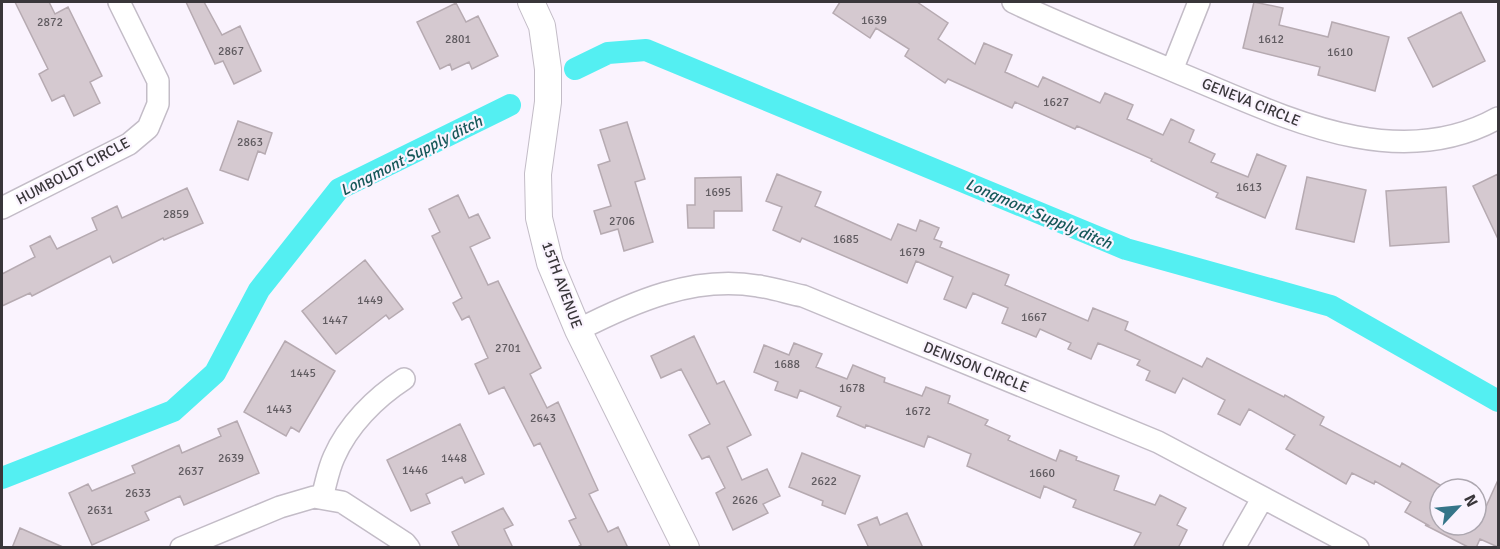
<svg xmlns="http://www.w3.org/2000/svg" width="1500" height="549" font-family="Signika,sans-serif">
<rect width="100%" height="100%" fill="#faf3fe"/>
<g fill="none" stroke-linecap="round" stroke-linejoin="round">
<path stroke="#54eff2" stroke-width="22" d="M575 69 608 53 646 50 1126 249 1331 306 1498 401
M2 478 173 411 215 373 259 290 339 189 510 105"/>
</g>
<path fill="#d5c9d0" stroke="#b6aab1" stroke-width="1.5" d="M15 2H49L55 14 68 7 102 76 90 82 100 103 74 116 64 95 52 101 39 74 48 69Z
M186 2H204L222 35 240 26 261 71 234 84 223 61 215 64Z
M840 2H917L948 23 938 39 975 64 984 43 1012 55 1005 72 1038 87 1043 77 1100 103 1105 93 1133 105 1127 119 1163 135 1171 119 1194 130 1189 142 1215 154 1211 162 1248 177 1257 154 1286 166 1265 218 1216 197 1218 193 1151 161 1152 159 1077 126 1075 129 1015 102 1012 108 948 79 945 83 905 56 909 49 876 28 870 38 833 13Z
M1254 2 1283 8 1279 25 1328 37 1332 22 1389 37 1375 91 1318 75 1320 67 1243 48Z
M456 3 466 22 478 16 498 56 472 69 469 62 452 70 450 64 440 69 417 22Z
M1461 12 1485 61 1433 87 1408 38Z
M238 121 272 133 265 154 258 151 248 180 220 170Z
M627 122 645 179 635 182 653 242 624 251 618 229 601 234 594 211 611 206 598 165 610 161 600 130Z
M777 174 821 192 815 206 891 240 898 224 916 231 920 220 939 228 934 239 942 242 940 247 1009 275 1005 285 1088 321 1093 308 1128 322 1125 330 1202 367 1207 358 1284 397 1285 395 1324 417 1320 425 1400 467 1402 463 1440 485V525H1476V506L1484 511 1498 480V547L1480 539 1476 548H1470L1425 525H1428L1405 512 1411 502 1375 481 1374 484 1352 473 1346 484 1286 449 1295 435 1249 409 1240 425 1218 414 1225 400 1183 378 1175 393 1146 380 1150 371 1137 365 1140 360 1098 343 1091 359 1068 349 1071 343 1040 329 1036 337 1002 323 1008 308 973 293 966 308 944 299 953 277 916 261 907 283 802 238 800 242 773 230 782 207 766 201Z
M1498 174V239L1473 186Z
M741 177 742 211H714V228H688L687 205H695V178Z
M1307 177 1366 190 1354 242 1296 229Z
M1446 187 1449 242 1390 246 1386 191Z
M187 188 203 223 164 240 163 238 113 263 110 256 32 296 30 293 2 306V274L35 257 30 246 50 236 57 249 97 230 92 218 117 206 122 218Z
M458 195 469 218 478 214 490 238 470 247 488 285 498 281 541 368 530 374 547 408 558 402 598 490 589 494 608 532 618 527 628 548H576L581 545 569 521 576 518 540 443 534 446 504 387 489 394 475 364 488 358 469 316 462 320 453 303 462 298 432 236 440 232 429 209Z
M365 260 403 309 389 319 386 315 336 354 302 311Z
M694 336 717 384 724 381 751 435 727 447 742 480 767 469 780 496 763 504 768 513 733 530 716 493 725 488 709 456 702 459 689 435 710 424 681 369 661 378 651 356Z
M285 341 335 371 299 432 291 427 286 436 244 412Z
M794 343 822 354 816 367 847 379 853 365 885 378 884 382 922 396 926 387 950 396 948 403 988 420 985 425 1010 436 1008 440 1056 461 1060 450 1077 457 1076 460 1119 476 1114 490 1155 505 1160 495 1186 508 1177 525 1187 530 1178 548H1133L1141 533 1073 507 1076 500 1044 486 1040 498 967 466 971 454 928 436 924 447 866 425 865 428 837 416 841 407 800 390 797 398 775 390 778 382 754 372 764 345 789 355Z
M237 421 259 473 184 505 180 496 145 512 149 520 92 545 69 493 88 484 92 491 135 473 132 466 179 445 182 453 221 436 218 429Z
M460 424 484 474 465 483 462 477 426 494 430 503 411 511 387 460Z
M802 453 860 476 845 514 822 505 823 501 789 487Z
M503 508 513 525 504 529 513 548H460L452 532Z
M907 513 923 548H869L858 525 877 517 880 525Z
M20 528 65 548H12Z"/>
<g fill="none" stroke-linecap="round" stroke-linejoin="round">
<defs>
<path id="minor" d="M1013 2C1068 28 1125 50 1181 74 1279 114 1394 176 1498 118
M1172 70 1199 2
M2 208 129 144 148 128 158 104V81L119 2
M578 330C633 302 694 275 758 286 773 288 788 293 803 296L1158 442 1358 548
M322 497C326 484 328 470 334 457 348 425 375 398 404 379
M181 548 280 507 314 497 342 502 405 543 409 548
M1234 548 1262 499"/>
<path id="tertiary" d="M531 2 542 26 548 69V102L538 174 539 218 550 263 578 330 686 548"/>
</defs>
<use href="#minor" stroke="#c3bcc7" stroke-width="24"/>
<use href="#tertiary" stroke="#c3bcc7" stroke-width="28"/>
<use href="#minor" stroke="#fff" stroke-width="21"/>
<use href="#tertiary" stroke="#fff" stroke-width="26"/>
</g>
<g text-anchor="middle" stroke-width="4.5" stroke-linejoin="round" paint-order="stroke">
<g font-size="12" fill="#605b60">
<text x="874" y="24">1639</text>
<text x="50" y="26">2872</text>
<text x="458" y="43">2801</text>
<text x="1271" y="43">1612</text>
<text x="231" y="55">2867</text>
<text x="1340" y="56">1610</text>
<text x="1056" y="106">1627</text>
<text x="250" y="146">2863</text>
<text x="1249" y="191">1613</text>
<text x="718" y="196">1695</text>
<text x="176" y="218">2859</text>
<text x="622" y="225">2706</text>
<text x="846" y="243">1685</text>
<text x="912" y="256">1679</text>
<text x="370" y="304">1449</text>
<text x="1034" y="321">1667</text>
<text x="335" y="324">1447</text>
<text x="508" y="352">2701</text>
<text x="787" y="368">1688</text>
<text x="303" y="377">1445</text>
<text x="852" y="392">1678</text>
<text x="279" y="413">1443</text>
<text x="918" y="415">1672</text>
<text x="543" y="422">2643</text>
<text x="231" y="462">2639</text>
<text x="454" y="462">1448</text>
<text x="415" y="474">1446</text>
<text x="191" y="475">2637</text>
<text x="1042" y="477">1660</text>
<text x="824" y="485">2622</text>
<text x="138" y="497">2633</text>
<text x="745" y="504">2626</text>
<text x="100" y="514">2631</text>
</g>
<g font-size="15" fill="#39363a" stroke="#faf3fe">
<text transform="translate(1251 102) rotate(22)" y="5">GENEVA CIRCLE</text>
<text transform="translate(73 171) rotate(-28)" y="5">HUMBOLDT CIRCLE</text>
<text transform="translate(562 285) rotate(70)" y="5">15TH AVENUE</text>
<text transform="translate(976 367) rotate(22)" y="5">DENISON CIRCLE</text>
</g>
<g font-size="16" font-style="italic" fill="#165859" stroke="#faf3fe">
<text transform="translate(411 155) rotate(-27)" y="6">Longmont Supply ditch</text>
<text transform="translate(1039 213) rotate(23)" y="6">Longmont Supply ditch</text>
</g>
</g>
<rect width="1500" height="549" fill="none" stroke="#39363a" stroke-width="6"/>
<g transform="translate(1458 507) rotate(64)"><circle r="28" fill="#faf3fe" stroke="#ada7b0" stroke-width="1.5"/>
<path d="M0-4.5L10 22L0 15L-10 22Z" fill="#357589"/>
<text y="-9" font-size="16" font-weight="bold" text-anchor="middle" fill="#39363a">N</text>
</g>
</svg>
